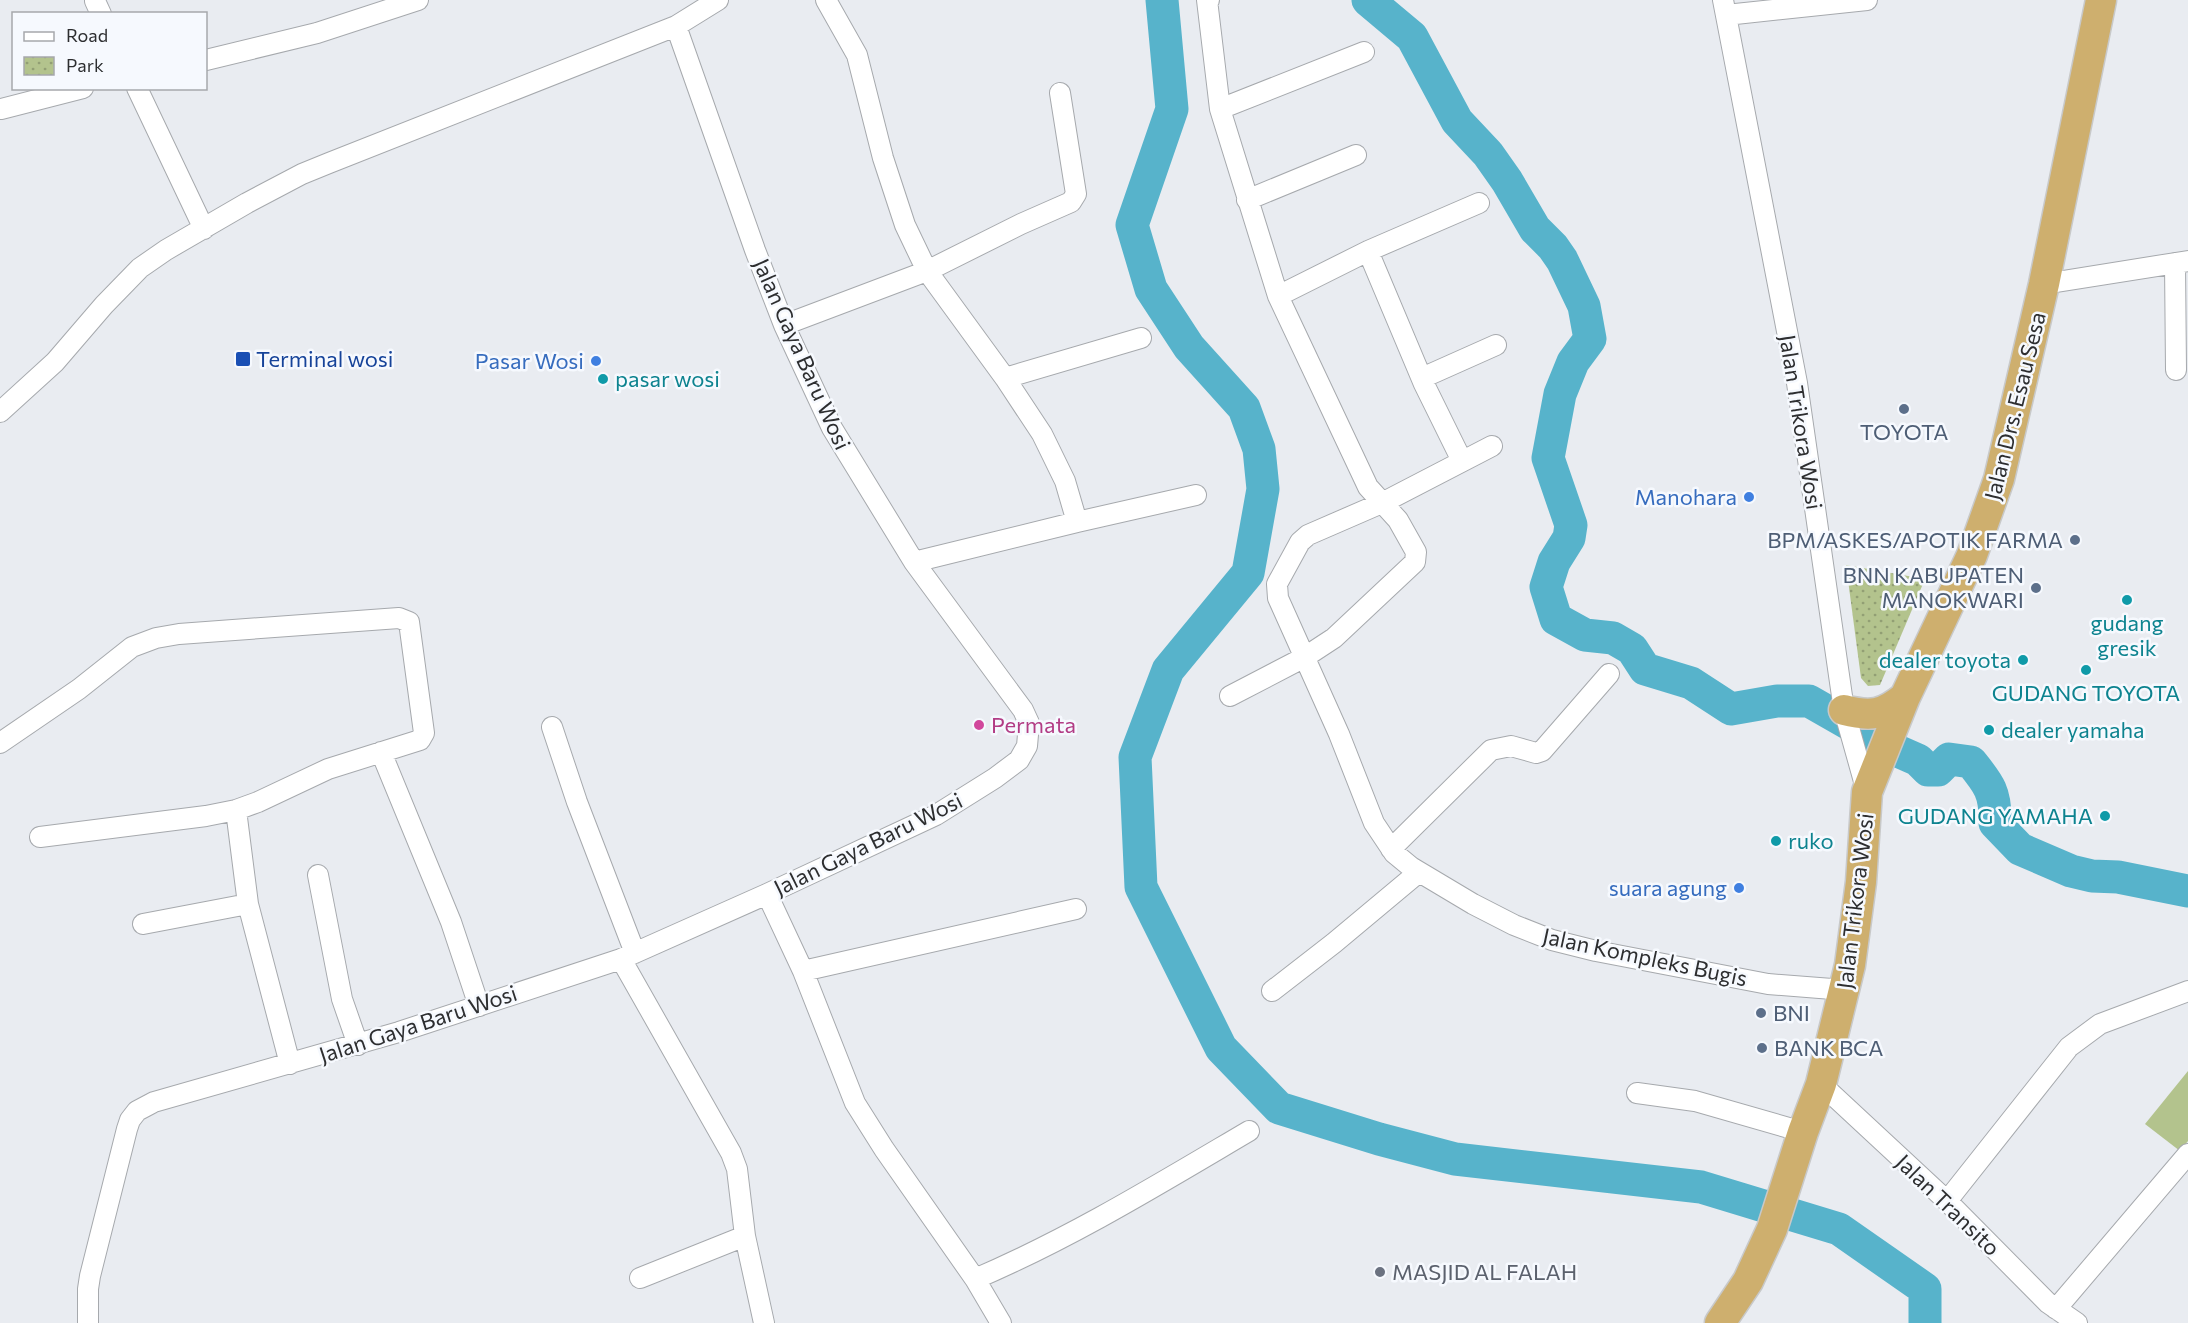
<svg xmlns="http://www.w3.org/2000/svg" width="2188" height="1323" font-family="Commissioner,sans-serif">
<defs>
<pattern id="park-dots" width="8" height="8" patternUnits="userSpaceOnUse" patternTransform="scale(1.5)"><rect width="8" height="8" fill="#b3c38d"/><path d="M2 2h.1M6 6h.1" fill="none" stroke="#929f74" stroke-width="1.8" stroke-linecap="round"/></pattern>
</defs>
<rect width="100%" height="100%" fill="#e9ecf1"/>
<path fill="#b3c38d" d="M2188 1071V1141L2180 1151 2145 1124Z"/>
<path fill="url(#park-dots)" d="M1846 565 1925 579 1880 685 1868 686 1861 678Z"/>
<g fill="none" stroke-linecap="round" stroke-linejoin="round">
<path stroke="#57b3cb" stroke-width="33" d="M1162 0 1172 109 1132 225 1151 289 1189 347 1244 408 1259 449 1263 489 1248 573 1168 670 1135 757 1141 887 1221 1048 1279 1108 1379 1139 1455 1159 1701 1187 1839 1229 1925 1289V1323
M1368 0 1412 37 1457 121 1488 154 1507 181 1535 229 1553 247 1562 260 1584 306 1590 339 1573 362 1560 394 1548 458 1571 525 1569 538 1554 562 1546 587 1556 619 1585 635 1613 638 1632 649 1645 669 1691 683 1731 709 1777 701H1809L1893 749 1918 760 1928 770H1938L1949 759 1971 762C1989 784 1996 793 1995 823L2020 849 2071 871 2092 876 2118 877 2188 891"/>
<defs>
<path id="minor" d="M826 0 857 55 883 158 905 225 927 271 1005 378 1042 434 1065 481 1077 522 1196 495
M1209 0H1207L1220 109
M1723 0 1797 383 1844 710 1867 792
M95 1 101 14
M1726 15 1867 0
M206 60 317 33 418 0
M137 88 204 229
M1 109 83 88
M1247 200 1356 155
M1368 251 1424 384 1462 461
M2175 263 2176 370
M2044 284 2188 261
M1278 296 1368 251 1479 203
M784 325 927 271 1021 224 1071 202 1076 194 1060 93
M1005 378 1141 338
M1422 378 1496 345
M0 412 55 362 104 305 140 268 166 250 247 203 302 174 329 163 676 26 718 0
M1492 446 1384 502 1308 535 1300 542 1277 584 1278 598 1339 734 1374 823 1394 853 1411 867 1473 904 1514 925 1552 940 1596 951 1768 984 1845 990
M914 562 1077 522
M1230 696 1305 657 1334 638 1415 562 1416 552 1398 520 1368 487 1278 296 1220 109 1364 52
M552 727 577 802 635 953
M0 743 79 689 132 647 156 638 179 634 399 618 409 622 424 733 420 740 328 769 258 802 236 810 206 816 40 837
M381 752 451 922 479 1006
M236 810 248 904 290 1064
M1391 849 1491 750 1511 746 1536 753 1542 751 1609 674
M318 875 342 999 358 1045
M767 894 803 971 855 1103 884 1149 975 1279 1001 1323
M143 924 248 904
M621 959 731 1153 737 1169 745 1236 764 1323
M803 971 1076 909
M1272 991 1334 943 1419 872
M1821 1084 1947 1201 2048 1303 2077 1323
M1637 1093 1695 1101 1803 1132
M1947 1201 2069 1047 2100 1024 2188 991
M640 1278 745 1236
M975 1279C1071 1238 1159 1184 1249 1131
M2056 1309 2188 1154
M88 1323V1289L90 1276 127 1129 130 1120 137 1111 154 1102 399 1032 621 959 767 894 936 815 995 778 1019 760 1027 746 1029 723 1023 710 914 562 832 428 784 325 755 250 676 26"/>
<path id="highway" d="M1844 710C1871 717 1883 715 1905 697
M1720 1323 1748 1281 1772 1229 1803 1132 1821 1084 1850 965 1861 882 1867 792 1905 697 1972 555 1999 479 2044 284 2101 0"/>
</defs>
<use href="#minor" stroke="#a6a9ad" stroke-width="22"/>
<use href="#highway" stroke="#c8c9c9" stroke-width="33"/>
<use href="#minor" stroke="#fff" stroke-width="20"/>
<use href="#highway" stroke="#ceaf6e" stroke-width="30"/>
</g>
<rect fill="#1a4fb4" stroke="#f6f9fe" stroke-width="2" x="235" y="351" width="16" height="16" rx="3"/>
<g fill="#3f7fe0" stroke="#f6f9fe" stroke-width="2">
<circle cx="596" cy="361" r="6"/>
<circle cx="1749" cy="497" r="6"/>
<circle cx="1739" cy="888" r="6"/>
</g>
<g fill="#0f9aa8" stroke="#f6f9fe" stroke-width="2">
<circle cx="603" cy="379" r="6"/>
<circle cx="2127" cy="600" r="6"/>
<circle cx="2023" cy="660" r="6"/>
<circle cx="2086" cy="670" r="6"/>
<circle cx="1989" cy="730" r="6"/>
<circle cx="2105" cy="816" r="6"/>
<circle cx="1776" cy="841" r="6"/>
</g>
<g fill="#5c6f8a" stroke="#f6f9fe" stroke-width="2">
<circle cx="1904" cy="409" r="6"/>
<circle cx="2075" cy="540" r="6"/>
<circle cx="2036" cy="588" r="6"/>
<circle cx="1761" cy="1013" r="6"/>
<circle cx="1762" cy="1048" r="6"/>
</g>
<circle fill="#d1479c" stroke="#f6f9fe" stroke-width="2" cx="979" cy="725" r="6"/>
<circle fill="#6b7280" stroke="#f6f9fe" stroke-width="2" cx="1380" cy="1272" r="6"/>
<g text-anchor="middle" stroke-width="5" stroke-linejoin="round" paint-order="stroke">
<g font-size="22" fill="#2d2e30" stroke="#f6f9fe">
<text transform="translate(802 354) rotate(66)" y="8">Jalan Gaya Baru Wosi</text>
<text transform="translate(2015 406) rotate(-76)" y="8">Jalan Drs. Esau Sesa</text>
<text transform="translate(1801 422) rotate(81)" y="8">Jalan Trikora Wosi</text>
<text transform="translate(868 844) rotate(-26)" y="8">Jalan Gaya Baru Wosi</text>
<text transform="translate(1855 901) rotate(-83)" y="8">Jalan Trikora Wosi</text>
<text transform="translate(1645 957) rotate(12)" y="8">Jalan Kompleks Bugis</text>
<text transform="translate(418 1024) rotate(-18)" y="8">Jalan Gaya Baru Wosi</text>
<text transform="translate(1948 1205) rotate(44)" y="8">Jalan Transito</text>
</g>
<g font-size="22" fill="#164399" stroke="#f6f9fe" text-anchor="start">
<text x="256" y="367">Terminal wosi</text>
</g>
<g font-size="22" fill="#366cbe" stroke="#f6f9fe" text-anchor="end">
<text x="584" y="369">Pasar Wosi</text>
<text x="1737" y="505">Manohara</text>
<text x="1727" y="896">suara agung</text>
</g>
<g font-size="22" fill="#0d838f" stroke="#f6f9fe" text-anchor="start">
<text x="615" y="387">pasar wosi</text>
<text x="2127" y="631" text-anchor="middle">gudang<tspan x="2127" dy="25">gresik</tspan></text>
<text x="2011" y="668" text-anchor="end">dealer toyota</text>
<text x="2086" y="701" text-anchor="middle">GUDANG TOYOTA</text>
<text x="2001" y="738">dealer yamaha</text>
<text x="2093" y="824" text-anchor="end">GUDANG YAMAHA</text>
<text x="1788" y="849">ruko</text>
</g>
<g font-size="22" fill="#4e5e75" stroke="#f6f9fe" text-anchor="end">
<text x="1904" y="440" text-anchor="middle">TOYOTA</text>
<text x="2063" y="548">BPM/ASKES/APOTIK FARMA</text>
<text x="2024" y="583">BNN KABUPATEN<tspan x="2024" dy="25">MANOKWARI</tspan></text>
<text x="1773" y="1021" text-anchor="start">BNI</text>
<text x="1774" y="1056" text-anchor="start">BANK BCA</text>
</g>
<g font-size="22" fill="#b23c85" stroke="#f6f9fe" text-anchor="start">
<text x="991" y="733">Permata</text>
</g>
<g font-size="22" fill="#5b616d" stroke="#f6f9fe" text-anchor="start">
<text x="1392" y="1280">MASJID AL FALAH</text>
</g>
</g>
<rect x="12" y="12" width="195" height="78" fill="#f6f9fe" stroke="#a6a8ac" stroke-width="1.5"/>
<rect x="24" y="32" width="30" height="9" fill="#ffffff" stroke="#a6a8ac" stroke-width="1.5"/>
<text x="66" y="42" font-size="18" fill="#2d2e30">Road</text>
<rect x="24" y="57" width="30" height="18" fill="url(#park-dots)" stroke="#a6a8ac" stroke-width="1.5"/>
<text x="66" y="72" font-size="18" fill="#2d2e30">Park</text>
</svg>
